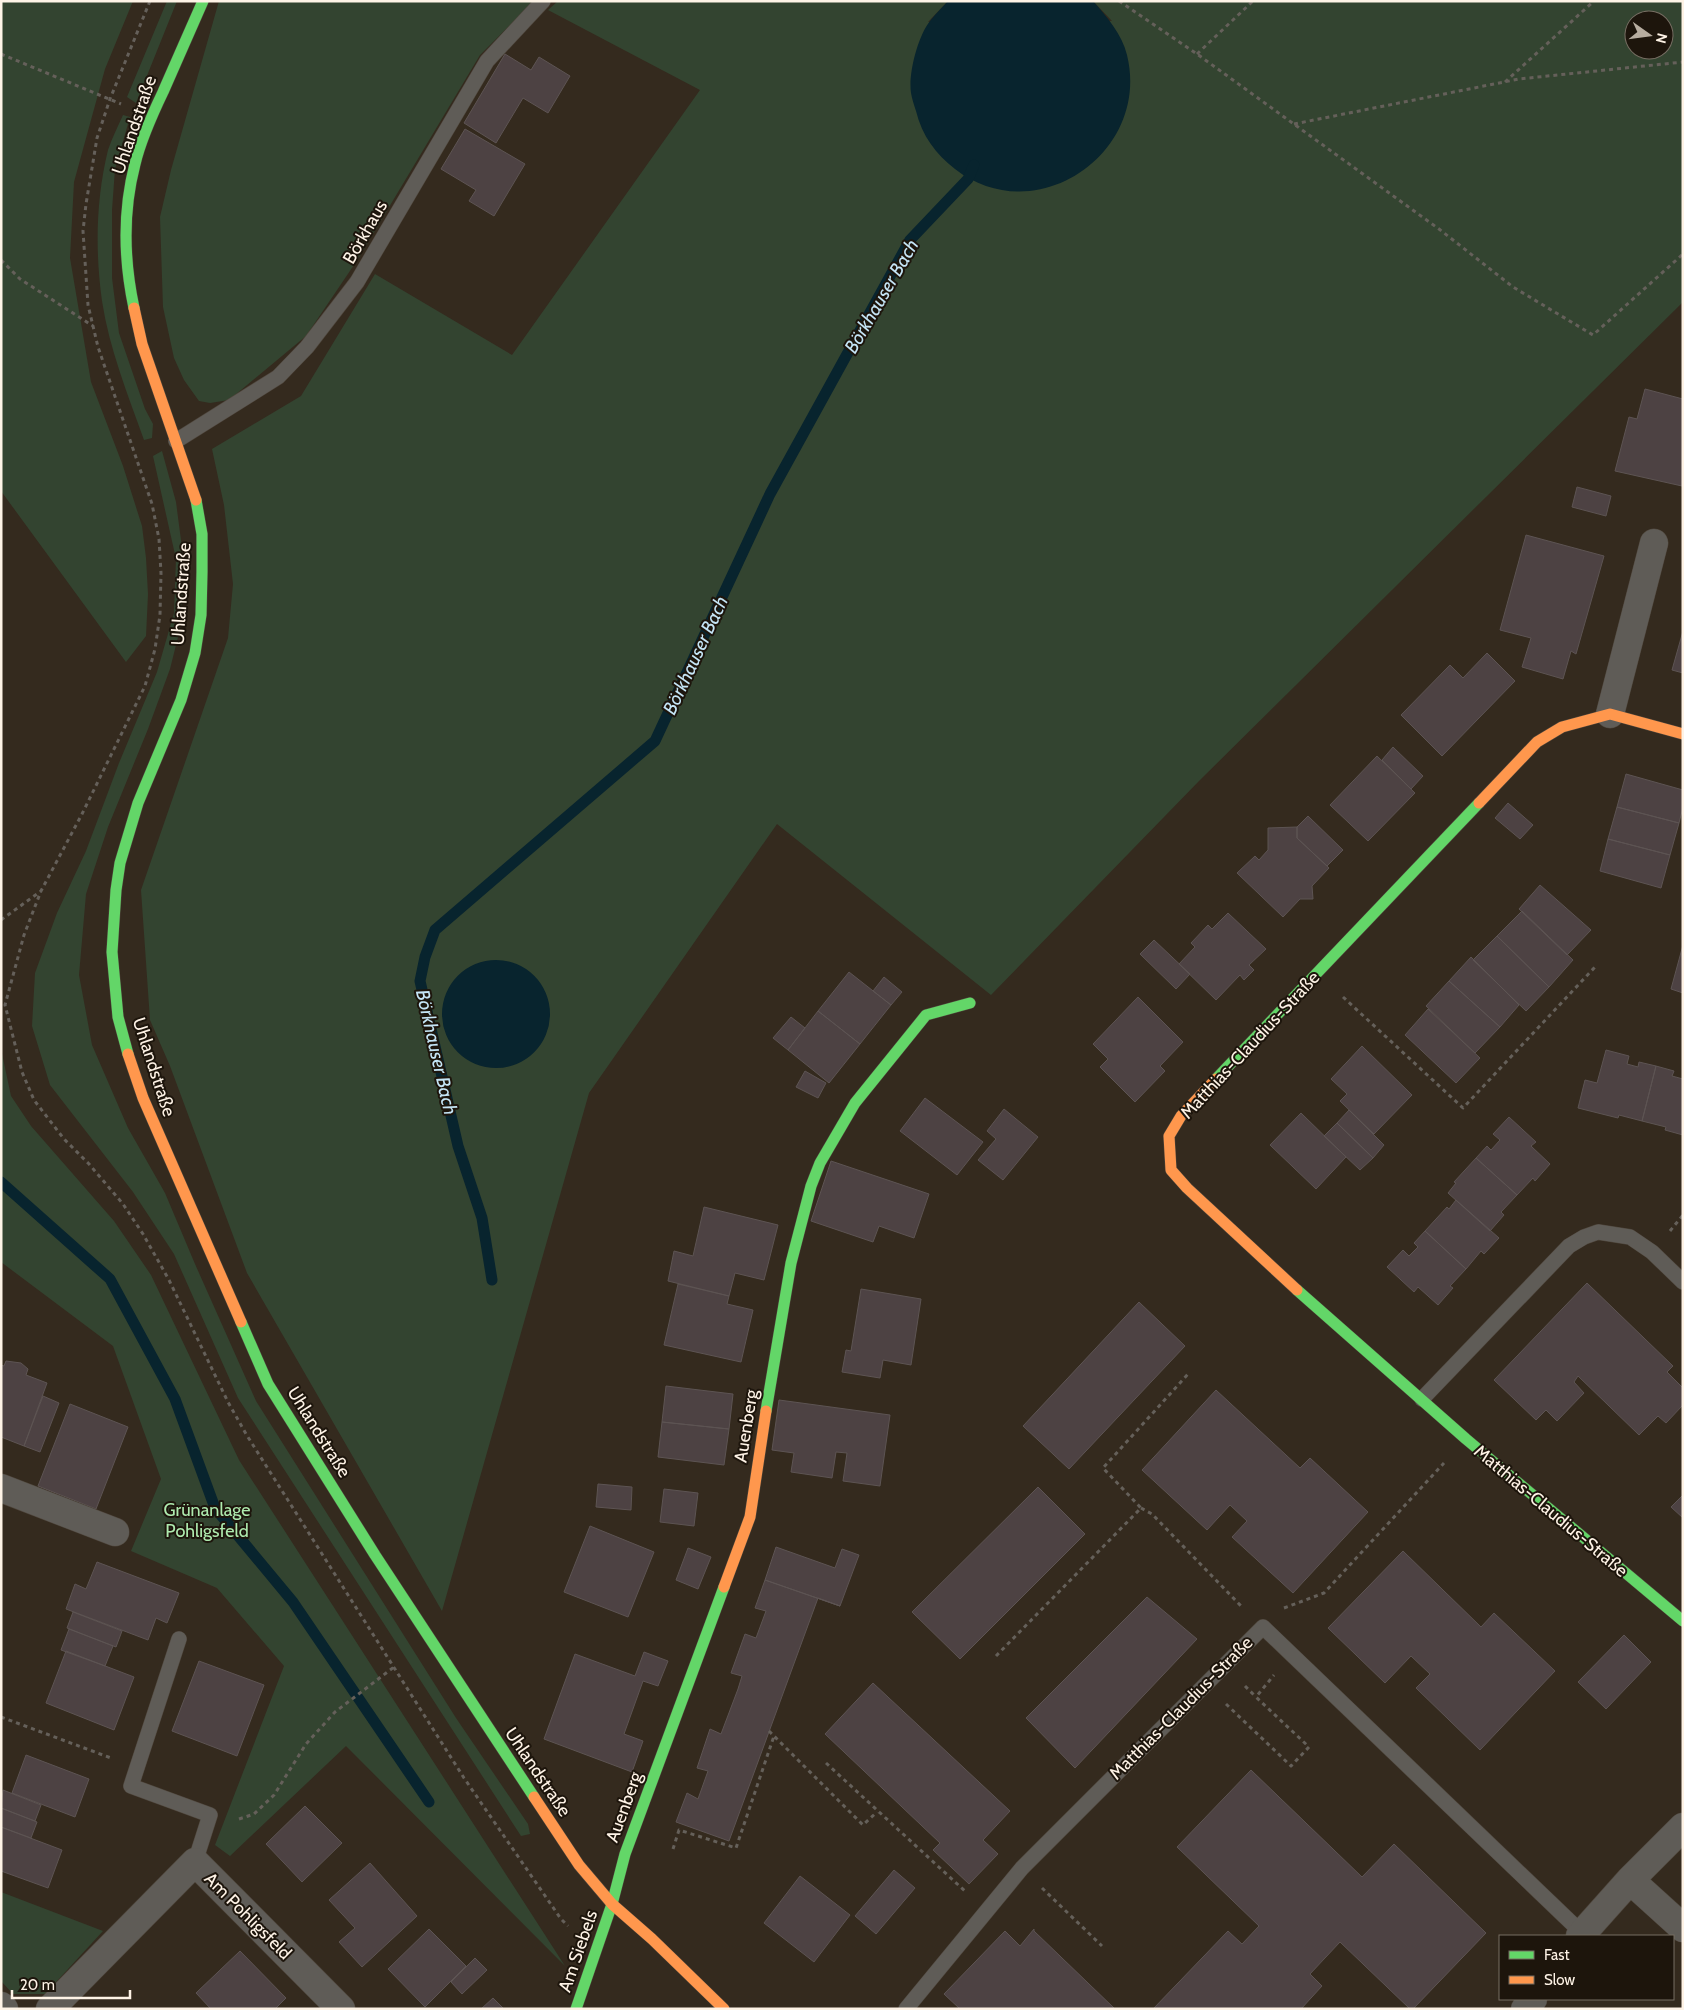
<svg xmlns="http://www.w3.org/2000/svg" width="1684" height="2010" font-family="Cabin,sans-serif">
<rect width="100%" height="100%" fill="#342a1e"/>
<path fill="#334430" fill-rule="evenodd" d="M1 1H133L105 69 74 182 70 258 91 382 123 466 142 526 146 558 148 594 146 636 126 662 1 491Z
M167 1H177L136 103 127 97Z
M219 1H534L480 55 358 259 306 336 229 400 210 403 199 401 184 380 174 358 163 307 160 217 171 170Z
M558 1H948L928 22 1112 21 1093 1H1683V302L1199 781 991 995 777 824 589 1093 442 1611 247 1273 170 1066 150 1020 141 890 228 638 233 584 224 505 212 449 301 396 375 274 512 355 700 90 548 10ZM1634 20H1664V50H1634Z
M123 115 130 117 115 169 112 210V278L119 333 145 409 153 424 152 438 144 440C128 395 109 348 102 301 95 251 96 199 108 150 112 138 118 126 123 115Z
M162 451 176 502 184 563 181 625 170 669 148 729 108 827 86 894 79 975 92 1045 128 1128 165 1193 195 1264 256 1401 456 1718 528 1824 530 1834 521 1836 238 1398 174 1254 133 1192 50 1085 32 1026 35 973 57 913 86 851 119 763 157 672 174 613 176 559 153 456Z
M1 1049 11 1096 31 1126 114 1221 151 1275 239 1460 565 1966 346 1746 230 1856 215 1845 284 1666 217 1588 131 1551 161 1479 113 1346 1 1262Z
M1 1892 103 1931 45 1994H13L1 1981Z"/>
<path fill="#08242e" d="M948 1H1093C1107 17 1122 34 1127 55 1151 153 1036 232 955 169 936 154 922 136 916 111 914 105 912 99 911 93 908 74 918 36 930 21 935 14 942 8 948 1Z
M442 1014a54 54 0 1 1 108 0a54 54 0 1 1-108 0Z"/>
<g fill="none" stroke-linecap="round" stroke-linejoin="round">
<path stroke="#08242e" stroke-width="11" d="M1 1182 110 1279 175 1399 215 1508 293 1602 429 1802
M492 1280 482 1218 458 1146 420 981 425 957 435 930 655 741 770 494 910 240 968 179 974 165"/>
</g>
<path fill="#4d4243" stroke="#5d5453" d="M505 54 531 70 539 57 570 76 548 113 523 98 496 143 464 123Z
M465 129 525 164 494 216 469 201 476 190 441 169Z
M1645 389 1683 399 1682 486 1615 471 1629 417 1637 419Z
M1577 487 1611 496 1606 516 1572 507Z
M1526 535 1604 556 1576 654 1571 651 1563 679 1522 667 1531 638 1500 630Z
M1683 631V673L1672 670Z
M1487 653 1515 681 1442 756 1401 715 1450 665 1463 678Z
M1393 747 1423 776 1411 789 1382 760Z
M1377 756 1415 793 1368 841 1330 805Z
M1626 774 1683 790V807L1679 823 1617 807Z
M1508 803 1533 825 1520 839 1495 818Z
M1617 807 1679 823 1670 855 1608 839Z
M1308 816 1343 850 1327 866 1297 838V827Z
M1297 827V838L1329 868 1312 886 1313 899H1300L1283 917 1237 873 1255 856 1259 860 1268 850V828Z
M1608 839 1670 855 1661 888 1600 871Z
M1540 885 1591 930 1567 955 1519 909Z
M1522 911 1573 960 1549 987 1497 936Z
M1228 913 1266 949 1249 965 1254 970 1244 980 1240 975 1216 1000 1179 964 1195 947 1191 943 1208 925 1212 929Z
M1497 936 1549 987 1526 1011 1473 960Z
M1154 940 1190 974 1176 989 1140 954Z
M1683 945V993L1671 989Z
M1471 957 1519 1005 1500 1027 1449 981Z
M849 972 891 1005 860 1044 818 1011Z
M884 977 902 992 891 1005 873 991Z
M1449 981 1500 1027 1475 1053 1426 1006Z
M1138 997 1183 1042 1160 1066 1165 1071 1135 1102 1100 1067 1108 1059 1093 1044Z
M1428 1009 1480 1058 1456 1083 1405 1035Z
M818 1011 860 1044 829 1083 788 1050Z
M791 1017 805 1028 788 1050 773 1038Z
M1362 1046 1412 1095 1374 1134 1340 1101 1347 1094 1331 1079Z
M1606 1050 1629 1056 1627 1064 1638 1067 1639 1062 1656 1066 1642 1121 1619 1115 1618 1118 1578 1108 1585 1080 1597 1083Z
M1656 1066 1674 1071 1672 1076 1683 1079V1135L1665 1130 1666 1127 1642 1121Z
M805 1071 826 1083 818 1098 796 1087Z
M925 1098 983 1142 957 1175 900 1131Z
M1004 1109 1038 1137 1003 1180 978 1160 996 1139 987 1131Z
M1349 1110 1384 1145 1373 1158 1337 1123Z
M1301 1113 1346 1157 1316 1189 1270 1145Z
M1509 1117 1536 1142 1531 1146 1550 1164 1535 1181 1533 1178 1517 1195 1476 1158 1487 1146 1491 1150 1500 1140 1493 1134Z
M1337 1123 1373 1158 1360 1170 1324 1136Z
M1476 1158 1517 1195 1501 1212 1504 1215 1490 1231 1448 1193 1456 1183 1454 1182Z
M831 1161 929 1194 914 1238 879 1226 873 1242 811 1221Z
M1456 1200 1499 1238 1484 1254 1481 1251 1466 1269 1425 1231 1447 1207 1449 1209Z
M704 1207 778 1225 764 1280 735 1273 729 1296 668 1281 674 1251 693 1256Z
M1425 1231 1466 1269 1450 1286 1453 1288 1438 1305 1418 1287 1414 1292 1387 1267 1403 1250 1409 1256 1418 1247 1414 1243Z
M1587 1283 1673 1366 1667 1372 1683 1388V1405L1666 1423 1658 1416 1639 1435 1578 1376 1574 1382 1584 1393 1557 1421 1546 1410 1536 1420 1494 1380Z
M678 1284 729 1296 727 1304 753 1310 741 1362 664 1345Z
M861 1289 921 1299 911 1365 883 1360 880 1378 842 1372 846 1350 851 1351Z
M1139 1302 1185 1346 1069 1469 1023 1426Z
M6 1361 21 1363 28 1369 26 1375 47 1383 24 1446 1 1437V1365L4 1366Z
M666 1386 733 1394 729 1429 662 1422Z
M1216 1390 1300 1468 1310 1458 1368 1512 1293 1593 1232 1537 1247 1521 1230 1505 1207 1530 1142 1470Z
M43 1396 59 1403 40 1452 24 1446Z
M779 1400 890 1415 880 1486 843 1481 847 1453 836 1452 832 1478 791 1472 794 1453 772 1450Z
M70 1404 128 1427 96 1509 38 1486Z
M662 1422 729 1429 724 1465 658 1457Z
M598 1484 632 1487 631 1510 596 1507Z
M1038 1487 1085 1534 960 1659 912 1612Z
M664 1489 698 1493 694 1526 660 1522Z
M1683 1495V1518L1671 1507Z
M590 1526 654 1552 628 1617 564 1592Z
M776 1547 835 1568 842 1549 859 1555 840 1606 765 1580Z
M688 1548 711 1557 698 1589 676 1580Z
M1403 1551 1481 1627 1494 1613 1555 1671 1480 1750 1416 1688 1430 1674 1411 1656 1385 1683 1328 1628Z
M97 1562 179 1593 167 1623 156 1618 148 1640 66 1609 75 1584 86 1589Z
M765 1580 840 1606 818 1598 729 1841 676 1822 687 1793 698 1799 708 1771 697 1768 710 1729 721 1734 738 1689 742 1676 731 1673 745 1634 756 1638 766 1611 755 1608Z
M1147 1597 1197 1639 1075 1768 1026 1718Z
M73 1612 122 1631 116 1647 67 1628Z
M69 1629 113 1646 105 1666 61 1650Z
M1624 1635 1651 1662 1606 1709 1578 1682Z
M66 1651 134 1677 114 1730 46 1703Z
M644 1652 668 1661 658 1686 643 1681 624 1734 643 1741 632 1772 544 1739 575 1654 635 1676Z
M199 1661 264 1685 237 1756 172 1731Z
M873 1683 1010 1811 983 1840 998 1854 969 1884 933 1850 940 1843 825 1734Z
M26 1755 89 1779 75 1817 12 1793Z
M1251 1770 1362 1877 1394 1844 1486 1933 1413 2009H1410L1340 1942 1310 1974 1322 1986 1301 2009H1153L1228 1931 1242 1944 1259 1926 1177 1847Z
M3 1790 41 1805 35 1821 1 1808Z
M305 1806 342 1843 302 1882 266 1844Z
M1 1808 37 1822 31 1838 1 1827Z
M1 1827 62 1850 48 1888 1 1871Z
M370 1863 417 1916 362 1967 339 1942 355 1928 329 1900Z
M894 1870 915 1888 876 1934 855 1916Z
M800 1876 850 1915 814 1962 764 1923Z
M429 1929 466 1966 425 2007 388 1969Z
M1034 1929V1931L1115 2009H960L944 1994 1005 1931 1020 1946Z
M240 1951 286 1998 275 2009H211L196 1993Z
M475 1958 487 1970 462 1994 451 1982Z
M493 1998 504 2009H481Z"/>
<g fill="none" stroke-linecap="round" stroke-linejoin="round">
<defs>
<path id="lane" d="M176 441 278 377 307 347 357 282 487 61 543 1
M1422 1399 1569 1246 1584 1237 1598 1232 1630 1237 1652 1252 1683 1282
M179 1639 131 1786 210 1815 195 1862
M906 2009 1022 1868 1263 1627 1582 1933"/>
<path id="street" d="M1610 714 1654 543
M1 1488 115 1532
M1630 1880 1683 1928
M1580 1936 1630 1880 1683 1827
M1 2006 4 2009
M50 2009 195 1862 341 2009
M1525 2009 1533 1999"/>
<path id="fast" d="M134 308C124 261 123 210 135 164 141 139 152 115 163 92 176 62 190 31 203 1
M128 1054 118 1017 112 952 116 890 120 863 138 803 181 700 195 653 201 615 202 572V534L196 500
M1216 1079 1479 803
M1297 1290 1466 1439 1683 1621
M241 1322 268 1384 375 1555 534 1797
M766 1411 791 1263 811 1186 820 1163 855 1103 926 1015 970 1003
M576 2009 612 1904 625 1854 724 1587"/>
<path id="slow" d="M134 308 142 344 196 500
M1479 803 1537 742 1562 727 1610 714 1683 734
M128 1054 143 1098 241 1322
M1216 1079 1181 1116 1169 1136 1171 1170 1187 1188 1297 1290
M724 1587 750 1517 766 1411
M534 1797 579 1865 612 1904 652 1939 724 2009"/>
</defs>
<use href="#lane" stroke="#4f463c" stroke-width="16"/>
<use href="#street" stroke="#4f463c" stroke-width="29"/>
<use href="#fast" stroke="#4f463c" stroke-width="12"/>
<use href="#slow" stroke="#4f463c" stroke-width="12"/>
<path stroke="#65605a" stroke-width="3" stroke-dasharray="4 4" stroke-linecap="butt" d="M150 1 110 99 97 138 86 204 83 231 88 305 98 347 152 504 159 539 161 573 160 615 155 649 145 686 82 814 41 891 24 935 5 1005 22 1072 34 1100 64 1139 89 1164 123 1204 143 1234 169 1280 228 1402 246 1434 464 1778 561 1919 568 1926
M1119 1 1197 54 1439 229 1513 287 1593 335 1683 254
M1 54 121 104
M1197 54 1253 1
M1505 82 1594 1
M1294 124 1519 79 1683 62
M1 260 20 279 93 326
M1 920 41 891
M1343 997 1463 1108 1595 967
M1670 1231 1683 1215
M1141 1508 1152 1514 1243 1608
M1284 1608 1324 1593 1444 1463
M996 1656 1141 1508 1103 1468 1189 1373
M1245 1686 1256 1697
M1226 1704 1291 1766 1309 1747 1256 1697 1274 1675
M1 1717 111 1758
M769 1731 863 1825 877 1812
M826 1763 967 1893
M239 1819 254 1814 274 1795 306 1744 335 1712 394 1667
M673 1849 679 1830 736 1848 774 1736
M1042 1888 1102 1946"/>
<use href="#lane" stroke="#5f5c57" stroke-width="15"/>
<use href="#street" stroke="#5f5c57" stroke-width="28"/>
<use href="#fast" stroke="#63d668" stroke-width="11"/>
<use href="#slow" stroke="#ff974d" stroke-width="11"/>
</g>
<g text-anchor="middle" stroke-width="4" stroke-linejoin="round" paint-order="stroke">
<g font-size="18" fill="#fef3e6" stroke="#1d150c">
<text transform="translate(134 125) rotate(-71)" y="6">Uhlandstraße</text>
<text transform="translate(365 232) rotate(-60)" y="6">Börkhaus</text>
<text transform="translate(181 594) rotate(-86)" y="6">Uhlandstraße</text>
<text transform="translate(1250 1045) rotate(-47)" y="6">Matthias-Claudius-Straße</text>
<text transform="translate(154 1067) rotate(72)" y="6">Uhlandstraße</text>
<text transform="translate(746 1426) rotate(-81)" y="6">Auenberg</text>
<text transform="translate(319 1432) rotate(58)" y="6">Uhlandstraße</text>
<text transform="translate(1551 1511) rotate(40)" y="6">Matthias-Claudius-Straße</text>
<text transform="translate(1181 1708) rotate(-45)" y="6">Matthias-Claudius-Straße</text>
<text transform="translate(538 1772) rotate(56)" y="6">Uhlandstraße</text>
<text transform="translate(624 1807) rotate(-70)" y="6">Auenberg</text>
<text transform="translate(248 1916) rotate(45)" y="6">Am Pohligsfeld</text>
<text transform="translate(578 1951) rotate(-71)" y="6">Am Siebels</text>
</g>
<g font-size="18" fill="#aeeaae" stroke="#1d150c">
<text x="207" y="1516">Grünanlage<tspan x="207" dy="21">Pohligsfeld</tspan></text>
</g>
<g font-size="19" font-style="italic" fill="#c5e5f6" stroke="#1d150c">
<text transform="translate(881 296) rotate(-60)" y="7">Börkhauser Bach</text>
<text transform="translate(695 655) rotate(-65)" y="7">Börkhauser Bach</text>
<text transform="translate(437 1052) rotate(77)" y="7">Börkhauser Bach</text>
</g>
</g>
<rect width="1684" height="2010" fill="none" stroke="#fef3e6" stroke-width="5"/>
<rect x="1499" y="1935" width="175" height="65" fill="#1d150c" stroke="#776e63"/>
<rect x="1509" y="1951" width="25" height="8" fill="#63d668" stroke="#776e63"/>
<text x="1544" y="1960" font-size="15" fill="#fef3e6">Fast</text>
<rect x="1509" y="1976" width="25" height="8" fill="#ff974d" stroke="#776e63"/>
<text x="1544" y="1985" font-size="15" fill="#fef3e6">Slow</text>
<g transform="translate(1649 35) rotate(104)"><circle r="24" fill="#1d150c" stroke="#776e63"/>
<path d="M0-4L9 19L0 12L-9 19Z" fill="#b7ada0"/>
<text y="-8" font-size="14" font-weight="bold" text-anchor="middle" fill="#fef3e6">N</text>
</g>
<path d="M12 1990v8h118v-8" fill="none" stroke="#fef3e6" stroke-width="2.5"/>
<text x="20" y="1990" font-size="15" fill="#fef3e6" stroke="#1d150c" stroke-width="4" paint-order="stroke">20 m</text>
</svg>
